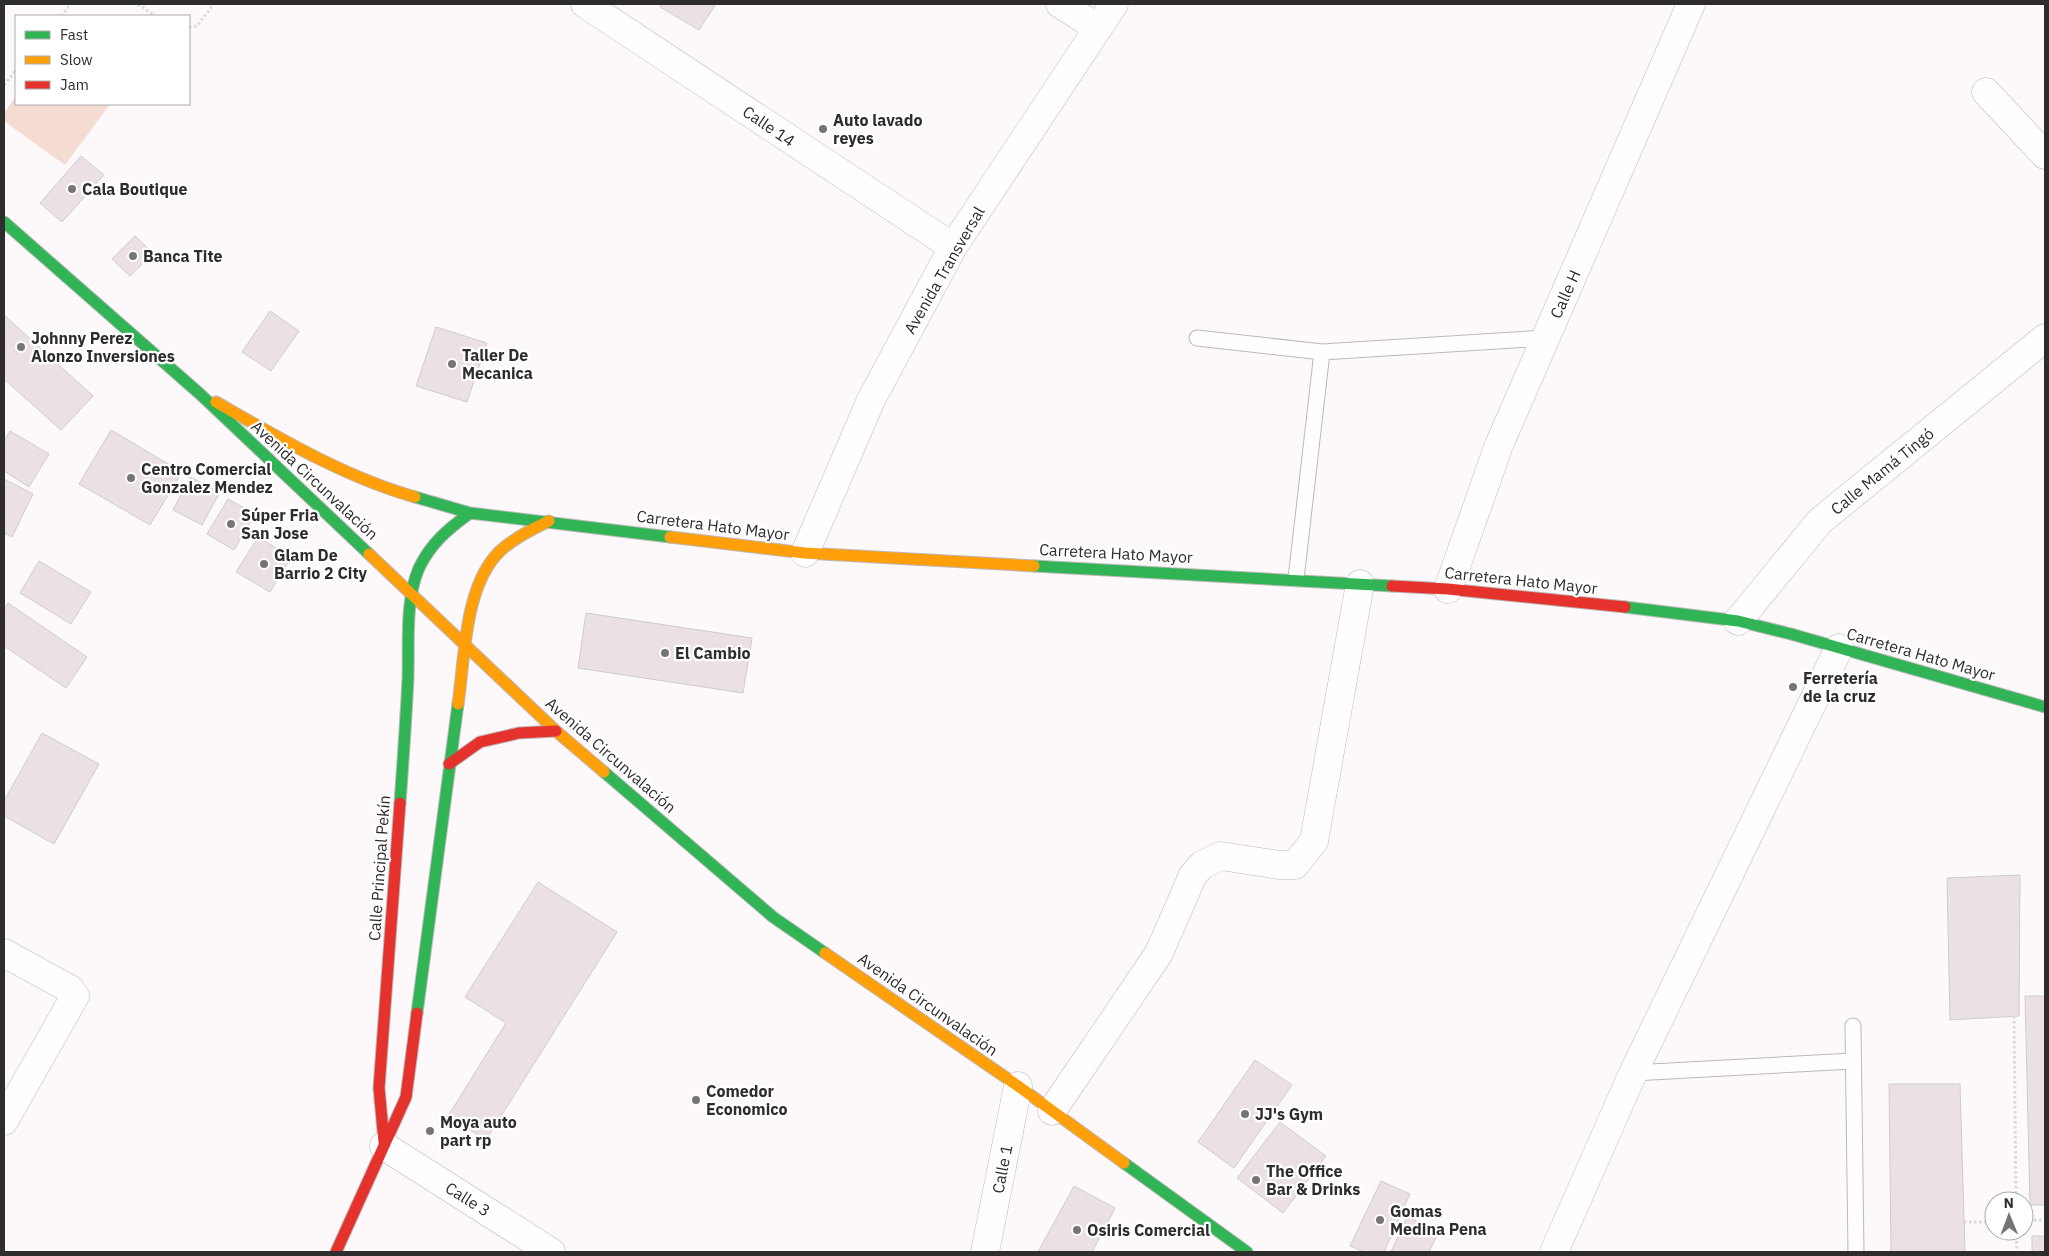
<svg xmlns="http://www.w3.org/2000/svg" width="2049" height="1256" font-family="'IBM Plex Sans',sans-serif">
<rect width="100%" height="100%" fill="#fdf9fa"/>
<path fill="#f4dcd2" d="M16 96V104H110L65 165 4 121V113Z"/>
<path fill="#ebe0e6" stroke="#cfcccd" d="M662 4H716L699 30 660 7Z
M81 156 104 175 62 222 40 203Z
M135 236 153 253 130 276 112 259Z
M270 311 299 331 271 371 242 352Z
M4 315 93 396 61 430 4 379Z
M436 327 487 343 467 402 416 386Z
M111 430 182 472 150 525 79 484Z
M10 431 49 454 29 487 4 471V441Z
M190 477 220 492 202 525 173 510Z
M4 479 33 494 12 537 4 533Z
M228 499 255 514 234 550 207 534Z
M258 537 291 557 270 592 236 572Z
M39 561 91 592 71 624 20 593Z
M8 603 87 657 66 688 4 646V609Z
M586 613 752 638 743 693 578 668Z
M42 733 99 764 54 844 4 816V801Z
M2020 875 2019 1016 1950 1020 1947 878Z
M538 882 617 932 486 1140 448 1116 506 1023 465 997Z
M2025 996H2045V1205H2030Z
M1255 1060 1292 1085 1234 1168 1198 1142Z
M1889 1084H1960L1965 1252H1891Z
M1280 1122 1326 1156 1283 1213 1237 1178Z
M1381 1181 1410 1194 1384 1252H1364L1350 1246Z
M1074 1186 1115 1208 1092 1252H1038Z
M1407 1217 1439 1231 1429 1252H1391Z
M2032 1236H2045V1252H2032Z"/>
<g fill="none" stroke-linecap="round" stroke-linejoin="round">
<defs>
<path id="lane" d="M1197 338 1322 352 1546 338
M1296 579 1322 352
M1853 1026 1856 1252
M1633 1073 1853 1061"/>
<path id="street" d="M585 4 953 247
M1060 4 1098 28
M1986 92 2045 155
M805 553 871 400 953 247 1114 4
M1448 589 1499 445 1691 4
M1738 621 1820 521 2045 338
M4 953 70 989 75 996 4 1121
M1052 1111 1159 953 1193 875 1202 865 1221 856 1279 865H1295L1314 841 1360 584
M384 1146 551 1252
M985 1252 1018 1086
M1554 1252 1633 1073 1839 648"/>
<path id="fast" d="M4 222 200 394 369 554
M415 497 470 513 670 537
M1034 566 1392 586
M1625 607 1738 621 1791 634 2045 707
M604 772 773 917 825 953
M400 803C403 762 406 720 408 678 409 644 405 600 419 568 431 543 448 529 470 513
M417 1013 458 704
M1124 1163 1247 1252"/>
<path id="slow" d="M216 402C279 438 344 477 415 497
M670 537 805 553 1034 566
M369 554 556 731 604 772
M458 704C465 657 464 586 500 551 514 538 532 529 549 521
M825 953 1018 1086 1124 1163"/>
<path id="jam" d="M1392 586 1448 589 1625 607
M449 764 480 742 519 733 556 731
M384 1142 379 1088 400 803
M336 1252 406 1097 417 1013"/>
</defs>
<use href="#lane" stroke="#bcb8b9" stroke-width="17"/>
<use href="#street" stroke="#bcb8b9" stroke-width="29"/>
<use href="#fast" stroke="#bcb8b9" stroke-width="13"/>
<use href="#slow" stroke="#bcb8b9" stroke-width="13"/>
<use href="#jam" stroke="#bcb8b9" stroke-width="13"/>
<path stroke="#dadada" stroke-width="3" stroke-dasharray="2.5 2.5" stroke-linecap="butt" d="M138 4 155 16
M61 16 71 4
M189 27 197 26 214 4
M4 85 16 70
M2014 1016 2016 1201
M2024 1221 2045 1220
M1964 1222H1994
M2016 1231 2017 1252"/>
<use href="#lane" stroke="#fffefe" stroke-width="15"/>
<use href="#street" stroke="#fffefe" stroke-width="28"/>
<use href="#fast" stroke="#30b455" stroke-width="11"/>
<use href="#slow" stroke="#ff9f0a" stroke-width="11"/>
<use href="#jam" stroke="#e5322d" stroke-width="11"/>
</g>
<g fill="#777475" stroke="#fff" stroke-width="2">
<circle cx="823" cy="129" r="5"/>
<circle cx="72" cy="189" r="5"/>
<circle cx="133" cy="256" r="5"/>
<circle cx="21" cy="347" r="5"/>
<circle cx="452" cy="364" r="5"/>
<circle cx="131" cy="478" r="5"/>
<circle cx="231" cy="524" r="5"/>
<circle cx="264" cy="564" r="5"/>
<circle cx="665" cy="653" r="5"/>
<circle cx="1793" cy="687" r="5"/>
<circle cx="696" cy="1100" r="5"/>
<circle cx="1245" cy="1114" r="5"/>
<circle cx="430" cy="1131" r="5"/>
<circle cx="1256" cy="1180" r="5"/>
<circle cx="1380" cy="1220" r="5"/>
<circle cx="1077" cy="1230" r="5"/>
</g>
<g text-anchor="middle" stroke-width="4.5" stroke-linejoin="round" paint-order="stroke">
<g font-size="16" font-weight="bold" fill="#2f2c2d" stroke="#fff" text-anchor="start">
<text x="833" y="126">Auto lavado<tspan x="833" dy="18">reyes</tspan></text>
<text x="82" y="195">Cala Boutique</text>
<text x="143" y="262">Banca Tite</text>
<text x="31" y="344">Johnny Perez<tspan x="31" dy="18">Alonzo Inversiones</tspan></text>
<text x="462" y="361">Taller De<tspan x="462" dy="18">Mecanica</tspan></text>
<text x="141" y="475">Centro Comercial<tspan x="141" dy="18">Gonzalez Mendez</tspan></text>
<text x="241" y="521">Súper Fria<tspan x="241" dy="18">San Jose</tspan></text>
<text x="274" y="561">Glam De<tspan x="274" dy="18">Barrio 2 City</tspan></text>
<text x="675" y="659">El Cambio</text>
<text x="1803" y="684">Ferretería<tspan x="1803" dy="18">de la cruz</tspan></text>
<text x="706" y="1097">Comedor<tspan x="706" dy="18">Economico</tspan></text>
<text x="1255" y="1120">JJ's Gym</text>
<text x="440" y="1128">Moya auto<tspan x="440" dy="18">part rp</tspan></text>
<text x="1266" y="1177">The Office<tspan x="1266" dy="18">Bar &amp; Drinks</tspan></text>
<text x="1390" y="1217">Gomas<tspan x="1390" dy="18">Medina Pena</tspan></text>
<text x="1087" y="1236">Osiris Comercial</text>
</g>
<g font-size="16" fill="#2f2c2d" stroke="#fff">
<text transform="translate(769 126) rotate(34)" y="6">Calle 14</text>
<text transform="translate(944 270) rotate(-60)" y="6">Avenida Transversal</text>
<text transform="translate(1565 294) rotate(-66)" y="6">Calle H</text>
<text transform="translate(1882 471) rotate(-39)" y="6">Calle Mamá Tingó</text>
<text transform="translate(315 480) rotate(43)" y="6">Avenida Circunvalación</text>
<text transform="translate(713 525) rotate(7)" y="6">Carretera Hato Mayor</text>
<text transform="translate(1116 553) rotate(3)" y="6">Carretera Hato Mayor</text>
<text transform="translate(1521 580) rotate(6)" y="6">Carretera Hato Mayor</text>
<text transform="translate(1921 654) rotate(16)" y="6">Carretera Hato Mayor</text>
<text transform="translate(611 755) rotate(41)" y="6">Avenida Circunvalación</text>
<text transform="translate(379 868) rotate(-86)" y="6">Calle Principal Pekín</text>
<text transform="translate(928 1004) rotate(35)" y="6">Avenida Circunvalación</text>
<text transform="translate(1002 1169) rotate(-79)" y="6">Calle 1</text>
<text transform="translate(468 1199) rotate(32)" y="6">Calle 3</text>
</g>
</g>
<rect width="2049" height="1256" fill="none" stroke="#2f2c2d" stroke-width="10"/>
<rect x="15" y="15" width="175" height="90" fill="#ffffff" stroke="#acabab"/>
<rect x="25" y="31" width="25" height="8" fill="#30b455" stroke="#acabab"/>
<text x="60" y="40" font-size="15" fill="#2f2c2d">Fast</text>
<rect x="25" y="56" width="25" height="8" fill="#ff9f0a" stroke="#acabab"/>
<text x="60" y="65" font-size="15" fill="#2f2c2d">Slow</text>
<rect x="25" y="81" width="25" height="8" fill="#e5322d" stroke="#acabab"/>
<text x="60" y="90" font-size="15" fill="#2f2c2d">Jam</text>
<g transform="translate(2009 1216) rotate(359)"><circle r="24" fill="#ffffff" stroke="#acabab"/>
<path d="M0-4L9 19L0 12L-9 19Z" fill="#777475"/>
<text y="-8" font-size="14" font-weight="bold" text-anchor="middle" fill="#2f2c2d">N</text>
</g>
</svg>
